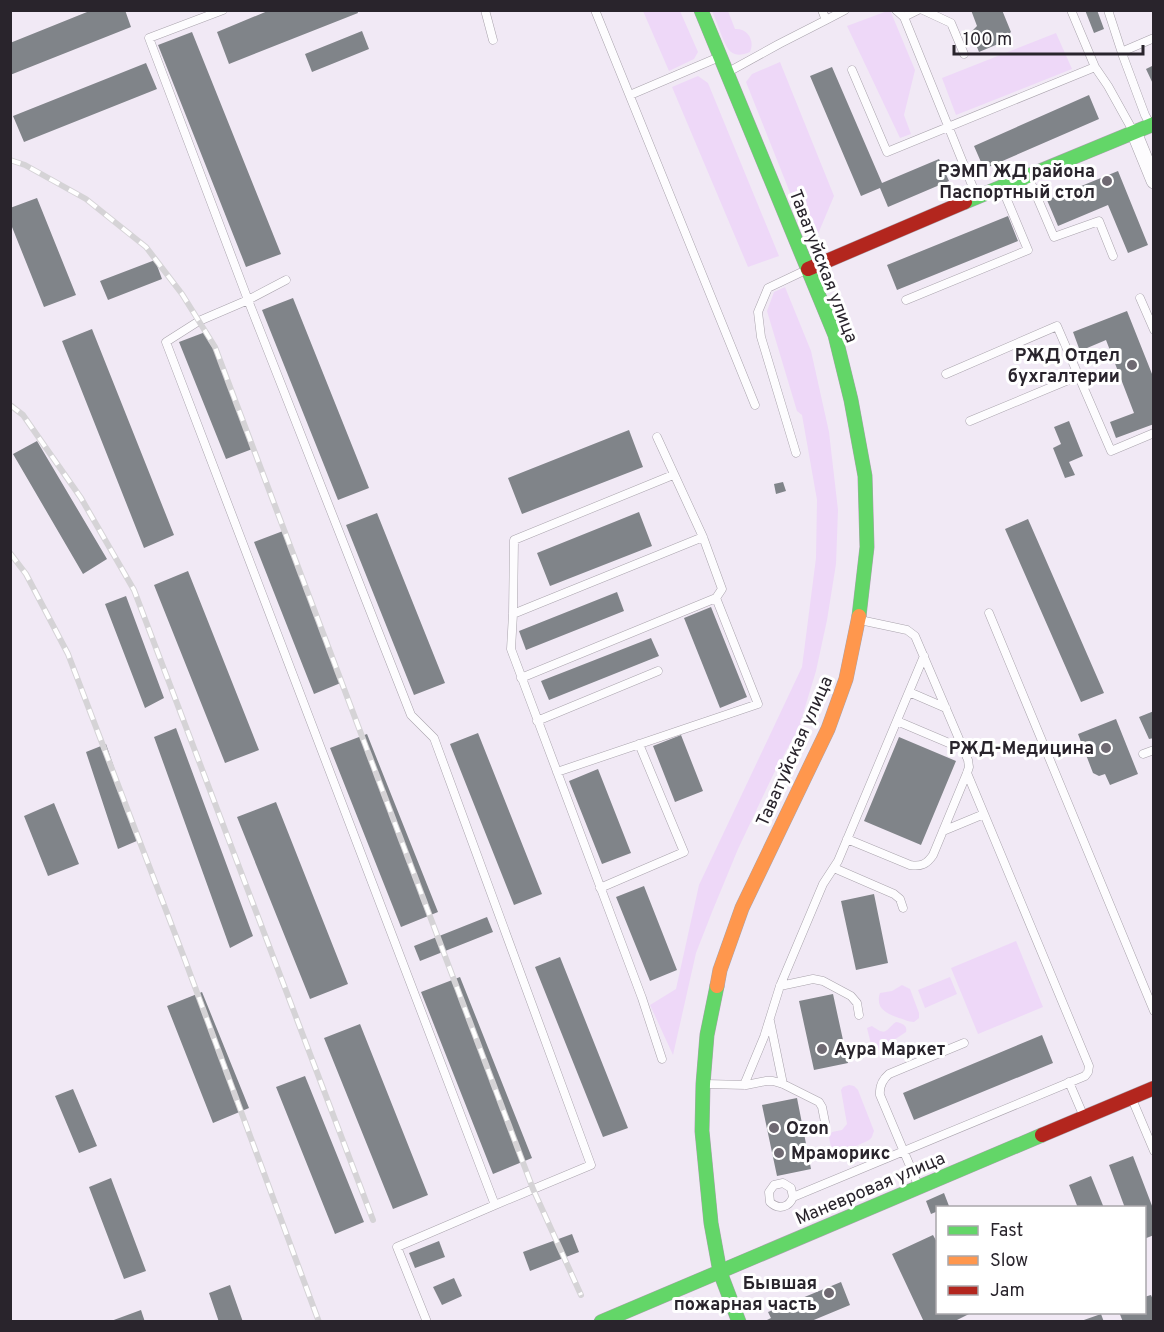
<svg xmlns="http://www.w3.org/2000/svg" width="1164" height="1332" font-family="Overpass,sans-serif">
<rect width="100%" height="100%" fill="#f1e9f5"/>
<path fill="#eed8f8" d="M890 10 915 70 904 115 911 134 900 138 847 26Z
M643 11H680L698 52 694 59 669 71Z
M712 11H728L735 29C748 28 755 41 750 52 731 60 727 49 721 34 718 26 715 18 712 11Z
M1056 33 1072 69 956 115 942 78Z
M780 62 834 196 815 241 810 243 746 82 752 74Z
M698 76 708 83 779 256 748 267 672 87Z
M785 287 811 351 829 432 838 510 836 564 827 620 816 671 799 727 774 773 738 849 712 912 696 953 673 1055 650 1005 676 989 699 885 802 667 816 558 817 500 802 415 797 411 767 311 774 292Z
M1016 941 1043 1007 978 1034 951 968Z
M950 977 957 994 925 1008 918 990Z
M902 985 910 989 919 1013V1018L914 1022C908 1022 904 1019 899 1018 886 1014 875 1008 880 993L892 991Z
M896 1022C901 1023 908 1025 906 1032L876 1052H873L867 1028 872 1026C887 1037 885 1030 896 1022Z
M849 1085 854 1086 858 1090 874 1131C872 1135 873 1137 869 1140 864 1143 841 1153 835 1150 830 1148 830 1142 829 1137L832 1132 842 1130 847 1124 841 1090 843 1087Z"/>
<path fill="#808489" d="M92 10H125L131 27 10 75V43Z
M270 10H357L358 13 229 64 217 32Z
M971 10H1002L1011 32 998 44 979 52 971 32 977 26Z
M1085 10H1097L1104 29 1094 33Z
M362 31 369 49 312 72 305 54Z
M192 32 281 254 246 267 158 45Z
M146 63 157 89 24 142 13 116Z
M1154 65V86L1146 69Z
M832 67 882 183 939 159 949 181 888 207 880 188 861 196 810 76Z
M1089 95 1099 119 984 169 974 146Z
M1118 171 1148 245 1128 253 1108 205 1058 226 1047 200Z
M37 198 76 295 44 307 10 222V208Z
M1008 216 1018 241 897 290 887 265Z
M155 260 162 279 108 300 100 281Z
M293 298 369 488 338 500 262 310Z
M1127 311 1154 379V424L1116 438 1110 422 1134 413 1106 340 1080 351 1073 332Z
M92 329 174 535 144 548 62 341Z
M208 331 255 448 226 459 179 342Z
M1069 421 1083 456 1069 462 1075 475 1065 478 1053 448 1061 444 1054 427Z
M629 430 643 467 522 514 508 478Z
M37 441 107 559 83 574 13 454Z
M783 482 786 491 776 494 774 484Z
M639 512 652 546 550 586 537 553Z
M377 513 445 683 414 695 346 525Z
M1028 519 1104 693 1081 702 1005 529Z
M283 531 343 682 314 694 254 542Z
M188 571 259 750 225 763 154 585Z
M617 592 624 611 526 650 519 631Z
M126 596 164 698 145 708 105 604Z
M711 607 747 697 720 708 684 618Z
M651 638 659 656 549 700 541 681Z
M1154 711V738L1149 739 1139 717Z
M1116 719 1138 774 1110 785 1105 774 1099 776 1093 773 1078 734Z
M176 728 253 936 230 948 154 737Z
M478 733 542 894 514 905 450 744Z
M367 734 438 912 401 927 330 748Z
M681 735 703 791 675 802 653 746Z
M899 737 956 761 921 845 864 821Z
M106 744 139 840 118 849 86 752Z
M598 769 631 853 602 864 569 781Z
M276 802 348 984 310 999 237 817Z
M54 803 79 864 48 876 24 816Z
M644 886 677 970 650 981 616 897Z
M874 894 888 963 856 970 841 901Z
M487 917 493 932 420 961 414 946Z
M560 957 628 1128 603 1137 535 967Z
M460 977 532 1158 493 1174 421 992Z
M202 992 249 1108 213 1123 167 1006Z
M833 994 848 1063 814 1070 799 1001Z
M360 1024 428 1195 393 1209 324 1038Z
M1042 1035 1053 1063 914 1120 903 1093Z
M305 1076 364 1222 335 1234 276 1087Z
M73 1089 97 1146 79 1153 55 1096Z
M797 1098 811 1169 777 1176 762 1105Z
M1133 1156 1154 1211V1235L1144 1239V1208H1125L1109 1165Z
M1091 1176 1104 1208H1078L1069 1185Z
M111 1178 146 1271 124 1279 89 1187Z
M944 1193 949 1206 938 1208V1211L931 1214 926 1201Z
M572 1234 579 1252 530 1271 523 1252Z
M933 1235 938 1244V1312H973L953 1322H924L892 1254Z
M439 1241 445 1257 415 1268 409 1253Z
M454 1278 462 1296 442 1305 433 1287Z
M841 1282 850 1305 809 1322H763L771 1318 768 1312Z
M230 1285 243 1322H219L209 1293Z
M1151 1295 1154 1302V1322H1123L1119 1312H1144V1297Z
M141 1310 145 1322H111V1321Z
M1101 1314 1104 1322H1081V1321Z"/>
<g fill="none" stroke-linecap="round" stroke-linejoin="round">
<defs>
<path id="lane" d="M223 10 149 38 248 300 411 715 434 738 591 1165 495 1205 397 1247 427 1322
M485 10 493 40
M595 10 755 405
M896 10 904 17 976 195
M923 10 951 23 964 54
M1071 10 1095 67
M1108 10 1123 56
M904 17 918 10
M826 20 845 10
M852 70 887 152 1095 67 1108 86 1133 131
M730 71 779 44 826 20 822 10
M630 95 717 58
M1150 124 1145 115 1123 56 1126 50 1154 38
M1028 176 1054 237 1099 221 1113 256
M286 280 248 300 199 321 166 342 495 1205
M1140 298 1154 330
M906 300 1028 250 1002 188
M946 374 1057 326 1111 451 1154 433
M970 421 1078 376
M796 453 761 337 758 312 768 288 806 270
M989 613 1154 1011
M513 614 703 537
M521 678 716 598
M909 692 946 708
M537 721 658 671
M897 721 963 749
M1143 754 1154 750
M557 772 758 704 716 598 722 589 703 537 657 437
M943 831 984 814
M847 839 910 865C921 867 927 864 933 855L967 773 969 767 968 760 915 636 907 630 860 620
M834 868 894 894 900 899 903 908
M600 888 684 852 639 744
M780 986 813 979 823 981 851 996 857 1003 859 1015
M770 1021 783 1084
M662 1059 642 998 511 649 513 614 514 540 673 475
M1069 1082 1084 1117
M706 1084 746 1085 766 1081H773L783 1084 819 1102 822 1107 825 1122
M744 1085 764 1037 780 986 823 884 838 861 924 656
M1132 1099 1154 1151
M918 1185 880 1095C879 1086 882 1080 889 1074L964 1043
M793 1197 791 1188 783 1183 774 1185 769 1192 770 1202C778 1210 789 1208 793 1197L1085 1076 1088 1072 1089 1066 967 773"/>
<path id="street" d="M1134 132 1154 181"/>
<path id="fast" d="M701 10 835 335 851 400 865 476 867 547 859 616
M965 202 1154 124
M717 986 707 1035 703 1084 702 1131 711 1223 720 1272 739 1322
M601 1322 1042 1135"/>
<path id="slow" d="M717 986 720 970 742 908 828 729 846 679 859 616"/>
<path id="jam" d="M808 269 965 202
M1042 1135 1154 1088"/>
</defs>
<use href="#lane" stroke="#a9a3ac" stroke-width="9"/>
<use href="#street" stroke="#a9a3ac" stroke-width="16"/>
<use href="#fast" stroke="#a9a3ac" stroke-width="15"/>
<use href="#slow" stroke="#a9a3ac" stroke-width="15"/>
<use href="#jam" stroke="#a9a3ac" stroke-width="15"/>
<use href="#lane" stroke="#fdfcfe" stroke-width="8"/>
<use href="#street" stroke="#fdfcfe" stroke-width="15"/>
<use href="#fast" stroke="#63d668" stroke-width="14"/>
<use href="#slow" stroke="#ff974d" stroke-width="14"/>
<use href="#jam" stroke="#b3261e" stroke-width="14"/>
<defs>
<path id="rail" d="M10 160 25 165 86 199 146 247 182 294 215 347 533 1189 581 1295
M10 405 23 415 81 498 134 590 373 1220
M10 553 26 574 68 654 185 960 319 1322"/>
</defs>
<use href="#rail" stroke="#d5d3d6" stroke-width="6"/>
<use href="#rail" stroke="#fff" stroke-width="4" stroke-dasharray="11" stroke-linecap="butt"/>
</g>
<g fill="#6f6972" stroke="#fff" stroke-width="2">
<circle cx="1107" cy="181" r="6"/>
<circle cx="1132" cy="365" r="6"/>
<circle cx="1106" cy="748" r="6"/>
<circle cx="822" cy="1049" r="6"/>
<circle cx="774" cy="1128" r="6"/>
<circle cx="779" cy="1153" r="6"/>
<circle cx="829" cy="1293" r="6"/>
</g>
<g text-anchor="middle" stroke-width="6" stroke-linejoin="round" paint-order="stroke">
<g font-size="18" font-weight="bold" fill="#29242c" stroke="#fff" text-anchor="end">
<text x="1095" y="177">РЭМП ЖД района<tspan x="1095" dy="21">Паспортный стол</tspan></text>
<text x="1120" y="361">РЖД Отдел<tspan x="1120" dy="21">бухгалтерии</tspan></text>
<text x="1094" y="754">РЖД-Медицина</text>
<text x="834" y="1055" text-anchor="start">Аура Маркет</text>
<text x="786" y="1134" text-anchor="start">Ozon</text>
<text x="791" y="1159" text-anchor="start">Мраморикс</text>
<text x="817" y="1289">Бывшая<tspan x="817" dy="21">пожарная часть</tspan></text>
</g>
<g font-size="18" fill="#29242c" stroke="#fff">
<text transform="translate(824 266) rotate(69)" y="6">Таватуйская улица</text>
<text transform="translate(794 751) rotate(-66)" y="6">Таватуйская улица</text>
<text transform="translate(870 1188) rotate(-23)" y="6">Маневровая улица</text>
</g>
</g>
<rect width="1164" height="1332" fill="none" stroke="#29242c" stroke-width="24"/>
<rect x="936" y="1206" width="210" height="108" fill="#ffffff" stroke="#a9a7ab" stroke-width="1.5"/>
<rect x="948" y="1226" width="30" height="9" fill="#63d668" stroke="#a9a7ab" stroke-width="1.5"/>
<text x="990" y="1236" font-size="18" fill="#29242c">Fast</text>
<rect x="948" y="1256" width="30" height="9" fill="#ff974d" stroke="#a9a7ab" stroke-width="1.5"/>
<text x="990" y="1266" font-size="18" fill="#29242c">Slow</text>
<rect x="948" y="1286" width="30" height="9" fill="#b3261e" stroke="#a9a7ab" stroke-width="1.5"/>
<text x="990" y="1296" font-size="18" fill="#29242c">Jam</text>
<path d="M954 45v9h189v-9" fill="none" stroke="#29242c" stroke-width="3"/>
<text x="963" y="45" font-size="18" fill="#29242c" stroke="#ffffff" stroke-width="4.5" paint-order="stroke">100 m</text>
</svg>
